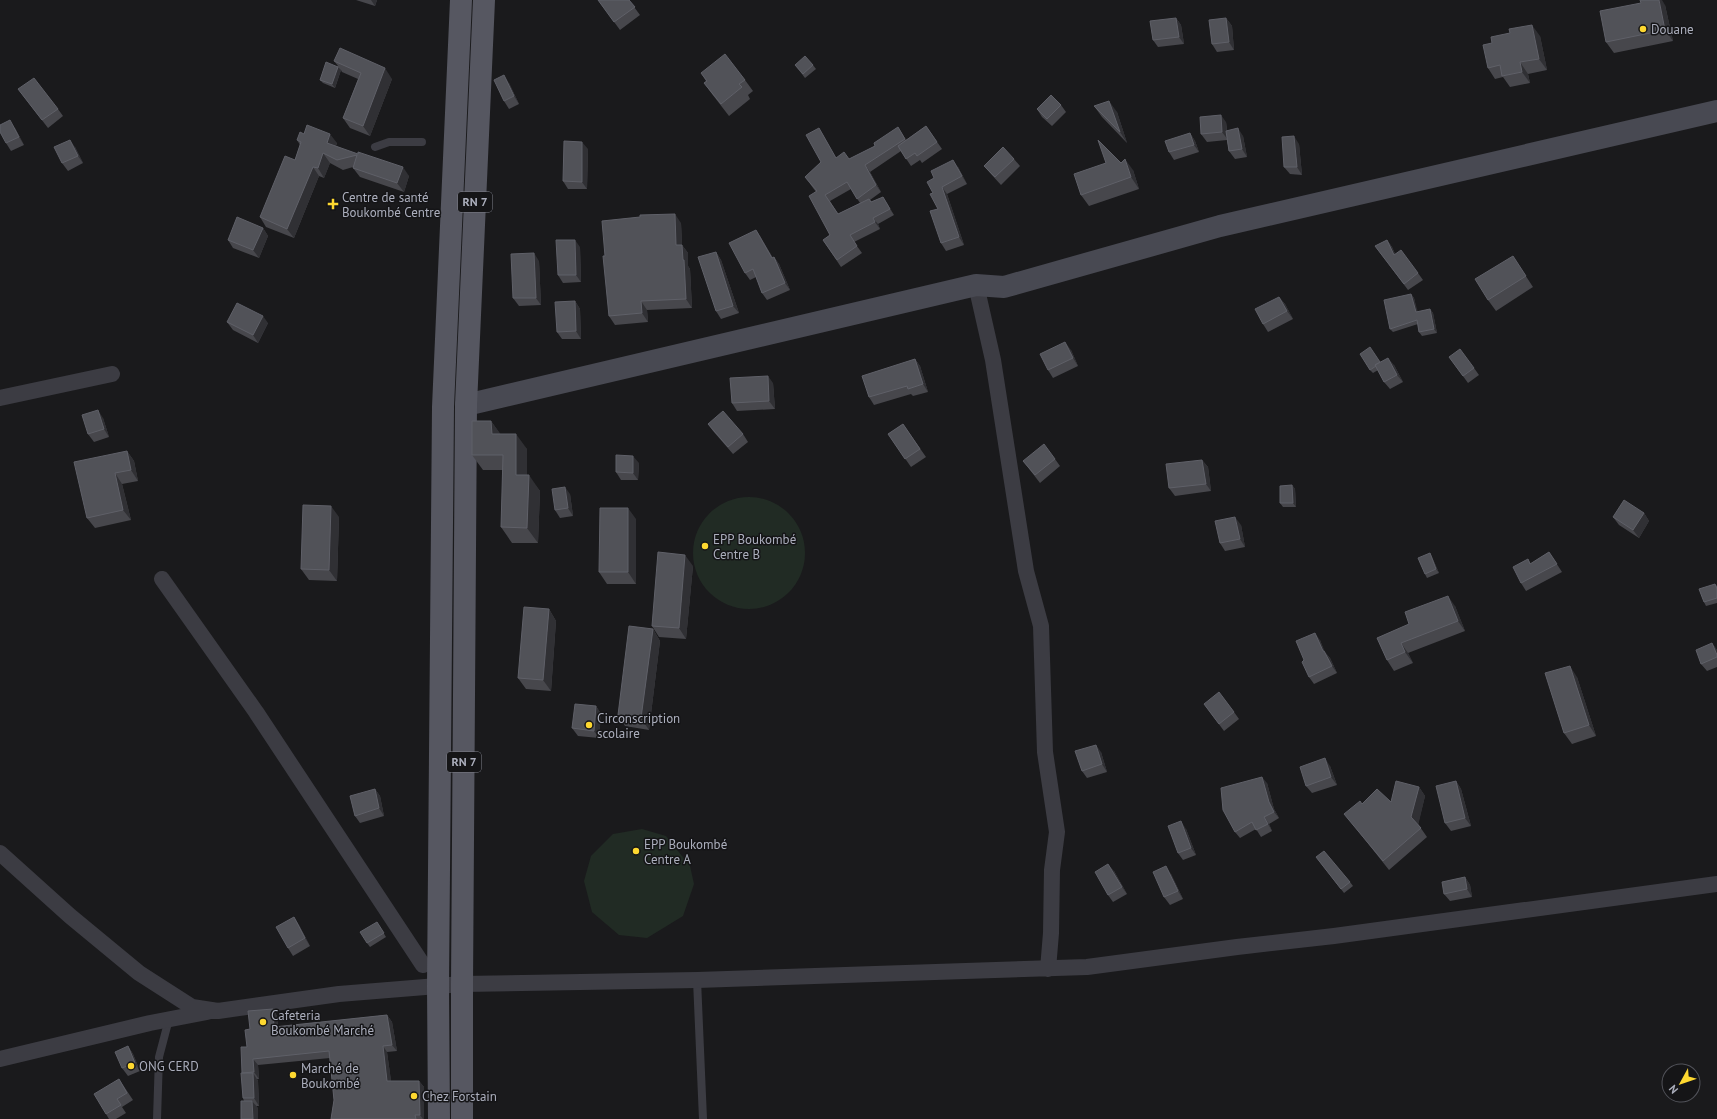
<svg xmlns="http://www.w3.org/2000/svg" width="1717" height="1119" font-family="'PT Sans',sans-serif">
<rect width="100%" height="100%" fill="#1a1a1c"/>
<path fill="#212b24" d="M693 553a56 56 0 1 1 112 0a56 56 0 1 1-112 0Z
M642 829 666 836 690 866 694 884 683 916 647 938 619 935 592 912 584 881 591 856 613 834Z"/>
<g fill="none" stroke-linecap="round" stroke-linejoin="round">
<path stroke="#3c3c43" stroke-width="8" d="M375 147 389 142H422
M697 980 703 1119
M157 1119 159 1057 169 1019"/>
<path stroke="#3c3c43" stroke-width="16" d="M976 285 993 360 1026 571 1041 626 1045 752 1057 832 1052 870 1051 933 1048 969
M0 398 112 374
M162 579 256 712 423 965
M0 853 70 916 139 973 192 1007 218 1011 339 994 462 984 697 980 1087 967 1237 947 1334 936 1717 884
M0 1059 150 1023 207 1012"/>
<path stroke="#484952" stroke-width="22" d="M466 405 976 285 1004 287 1220 226 1717 111"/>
<path stroke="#565761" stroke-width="22" d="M439 1119 438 986 443 407 461 0
M462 1119V984L466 405 484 0"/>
</g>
<path fill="#47474c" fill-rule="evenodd" d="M356 0H377L375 6Z
M598 0H629L640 15 620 30Z
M1665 5 1673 41 1614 53 1606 42Z
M1176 18 1181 25 1184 44 1158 47 1153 40Z
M1226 18 1232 26 1234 50 1217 52 1212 44Z
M1540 36 1547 70 1528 74 1530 83 1510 87 1503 77 1495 79 1488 68Z
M334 61 392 79 370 136 350 128 343 118 358 79 342 72 341 70 335 88 323 83 320 80 338 66Z
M795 65H813L816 69 805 78Z
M701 73 745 80 753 91 748 95 750 99 729 116 712 94 704 83 706 81Z
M509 83 519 104 509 109 504 101Z
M18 89 58 109 63 116 48 128Z
M1061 105 1066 112 1052 126 1042 117 1037 109Z
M1094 106 1117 112 1127 143 1102 117Z
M1226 122 1227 130 1243 136 1247 157 1235 159 1229 151 1227 140 1207 142 1201 134Z
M926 126 942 149 922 163 920 160 911 166 901 151 870 172 881 192 870 200 872 202 883 197 894 215 878 224 880 229 854 242 862 253 841 267 823 240 830 235 816 192 805 177 821 162 819 128 823 135 836 158 849 159 875 146 898 127 906 140ZM851 189 860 203 838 214 830 201Z
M15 128 24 145 11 151 6 143Z
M1190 133 1195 141 1199 152 1174 160 1169 152Z
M304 134 337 143 336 146 409 176 404 192 360 177 353 168V167L343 170 330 163 324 178 319 176 294 238 266 227 260 217 295 160 300 145 297 140Z
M1299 144 1302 175 1290 174 1284 167Z
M75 147 83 163 68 171 62 163Z
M588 149 587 189H568L563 181Z
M1014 159 1020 166 1001 185 990 173 984 166Z
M958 167 967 184 947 194 964 245 946 251 941 243 938 209 933 193 934 178Z
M1133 170 1139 189 1089 206 1081 195Z
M681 223 682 245 688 253V266L690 269 692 308 647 310 648 322 615 325 609 316 605 256Z
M263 228 268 236 259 258 233 248 228 240Z
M756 230 760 236 773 258 774 257 779 264 790 290 767 300 762 293 756 277 750 280 745 273Z
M1387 240 1392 247 1395 254 1418 273 1423 280 1408 290 1375 246Z
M580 247 581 282 563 283 558 275Z
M716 252 721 260 739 313 721 319 716 311Z
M539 261 541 305 519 306 513 298Z
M1520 267 1533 287 1496 311 1488 300Z
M1411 294 1414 298 1417 312 1430 309 1433 313 1437 333 1422 336 1419 332 1418 324 1393 332 1390 329Z
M1279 297 1285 304 1293 319 1268 332 1263 324Z
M575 301 580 309 581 339H562L557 332Z
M227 322 268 323 258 343 233 330Z
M1071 350 1078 366 1053 378 1048 370Z
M1449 357 1474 368 1479 375 1468 383Z
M915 359 920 366 928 392 913 396 911 394 874 405 869 397Z
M1381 362 1394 365 1403 382 1390 389 1384 382 1378 370 1373 373 1370 370Z
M773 383 775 409 737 411 732 403Z
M103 418 109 437 94 442 88 434Z
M491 421 500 434 527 449V475L540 491 538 543H512L501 527 503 470H483L472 455Z
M708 424 743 434 748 442 733 454 713 431Z
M903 424 926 457 911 467 888 434Z
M127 451 134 461 138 481 122 484 131 520 95 528 87 518Z
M1055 459 1060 466 1040 483 1023 461Z
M1202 460 1208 467 1211 491 1175 496 1169 488Z
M639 463 638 480H621L616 472Z
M1292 485 1295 489 1296 507H1283L1280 503Z
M570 494 573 516 560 518 555 510Z
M1644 513 1649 521 1639 538 1619 525 1613 517Z
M339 517 337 581 309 580 301 569Z
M636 519V584H607L599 572Z
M1241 525 1245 547 1225 551 1220 543Z
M1549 552 1562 572 1526 591 1521 583 1528 559 1531 564Z
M1430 553 1432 557 1439 573 1427 578 1425 574Z
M693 566 686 639 659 637 652 626Z
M1715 584 1717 586V603L1706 606 1704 602Z
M1455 606 1465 631 1408 653 1413 663 1394 671 1387 660 1377 638Z
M549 609 556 621 551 691 526 689 518 678Z
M653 629 660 641 649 730 625 726 618 715Z
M1320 640 1324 651 1330 658 1337 673 1314 684 1309 677 1304 660Z
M1712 643 1717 650V667L1707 671 1701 664Z
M1577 677 1596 736 1572 744 1564 733Z
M1204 704 1234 712 1239 719 1224 731Z
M596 706 601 714 599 738 578 736 572 728Z
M1101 752 1107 772 1087 778 1082 771Z
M1330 766 1337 785 1312 793 1306 786Z
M1456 781 1461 789 1471 826 1451 831 1445 823Z
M1267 783 1274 809 1279 818 1269 824 1272 831 1261 837 1256 829 1240 838 1235 832Z
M1419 787 1425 796 1418 824 1427 837 1389 870 1351 822 1344 814 1362 804 1391 802Z
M375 789 380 796 384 816 360 823 355 816Z
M1186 829 1196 855 1183 860 1178 853Z
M1316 857 1350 882 1353 886 1344 893Z
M1114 871 1127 894 1113 902 1108 895Z
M1171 874 1183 899 1170 905 1164 897Z
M1465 877 1470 885 1472 897 1450 901 1444 894Z
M294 917 299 925 310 946 293 956 288 948Z
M377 922 386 937 370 947 367 943Z
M273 1009 277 1016 278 1027 387 1015 392 1022 397 1051 387 1052 391 1081H419L424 1087V1119H331L334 1100 330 1058 258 1065 259 1079H257L258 1081 259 1106H256L258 1108 244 1101 243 1098 242 1073 247 1047 250 1029Z
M128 1046 133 1054 140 1071 128 1076 122 1068Z
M119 1079 133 1100 122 1107 126 1113 116 1119H109L106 1114Z"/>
<path fill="#303034" d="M371 0H377L375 6Z
M1659 0H1662L1665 5 1673 41 1665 30Z
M1176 18 1181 25 1184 44 1179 37Z
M1226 18 1232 26 1234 50 1229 42Z
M1532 25 1540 36 1547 70 1539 59Z
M1520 62 1528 74 1530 83 1522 72Z
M338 67 341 70 335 88 332 84Z
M385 68 392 79 370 136 363 126Z
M504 75 509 83 519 104 514 96Z
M1109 101 1117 112 1127 143 1120 132Z
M1221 115 1226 122 1228 140 1222 132Z
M10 120 15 128 24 145 19 137Z
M1238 128 1243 136 1247 157 1242 149Z
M1190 133 1195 141 1199 152 1194 145Z
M330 134 337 143 333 152 327 143Z
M1294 136 1299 144 1302 175 1297 167Z
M70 140 75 147 83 163 78 156Z
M582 142 588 149 587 189 582 182Z
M323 153 330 163 324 178 318 168Z
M1125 159 1133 170 1139 189 1131 177Z
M953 160 958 167 967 184 962 176Z
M865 165 870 172 881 192 876 185Z
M313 167 319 176 294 238 287 229Z
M403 167 409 176 404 192 397 183Z
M942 187 947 194 964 245 959 237Z
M883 197 887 203 894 215 890 209Z
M675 214 681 223 682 245 688 253V266L690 269 692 308 686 299 683 260 676 245Z
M873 218 878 224 880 229 875 222Z
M263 228 268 236 259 258 253 250Z
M756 230 760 236 777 265 772 258Z
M575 240 580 247 581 282 576 275Z
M1387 240 1392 247 1399 262 1394 255Z
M716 252 721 260 739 313 733 306Z
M534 253 539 261 541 305 536 298Z
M774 257 779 264 790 290 785 283Z
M1411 294 1414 298 1419 316 1416 312Z
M1279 297 1285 304 1293 319 1287 311Z
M575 301 580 309 581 339 576 331Z
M641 301 647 310 648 322 642 313Z
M1430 309 1433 313 1437 333 1434 329Z
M263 316 268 323 258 343 253 335Z
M1065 342 1071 350 1078 366 1073 358Z
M1388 358 1394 365 1403 382 1397 375Z
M915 359 920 366 928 392 923 384Z
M768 376 773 383 775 409 769 401Z
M98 410 103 418 109 437 104 429Z
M491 421 502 436 492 434Z
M516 434 527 449V490L516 475Z
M127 451 134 461 138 481 131 470Z
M633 456 639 463 638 480 633 473Z
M1202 460 1208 467 1211 491 1206 484Z
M115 473 122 484 131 520 123 510Z
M529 475 540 491 538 543 527 528Z
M1292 485 1295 489 1296 507 1293 503Z
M565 487 570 494 573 516 568 508Z
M331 506 339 517 337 581 329 570Z
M628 508 636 519V584L628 572Z
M1644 513 1649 521 1639 538 1633 530Z
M1235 517 1241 525 1245 547 1240 539Z
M1430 553 1432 557 1439 573 1436 569Z
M685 555 693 566 686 639 679 628Z
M1448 596 1455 606 1465 631 1458 621Z
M549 609 556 621 551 691 543 680Z
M653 629 660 641 649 730 641 718Z
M1315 633 1320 640 1328 659 1323 651Z
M1401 643 1408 653 1413 663 1405 652Z
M1712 643 1717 650V655Z
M1324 651 1330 658 1337 673 1332 666Z
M1570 666 1577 677 1596 736 1589 725Z
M596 706 601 714 599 738 594 731Z
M1096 745 1101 752 1107 772 1102 764Z
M1325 758 1330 766 1337 785 1331 777Z
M1262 777 1267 783 1274 809 1279 818 1274 812 1269 802Z
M1456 781 1461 789 1471 826 1465 818Z
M1419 787 1425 796 1418 826 1411 817Z
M375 789 380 796 384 816 379 808Z
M1264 817 1269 824 1272 831Z
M1181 821 1186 829 1196 855 1191 848Z
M1108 864 1114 871 1127 894 1122 887Z
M1166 866 1171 874 1183 899 1178 891Z
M1465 877 1470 885 1472 897 1467 889Z
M294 917 299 925 310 946 305 938Z
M273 1009 277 1016 278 1033 274 1027Z
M387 1015 392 1022 397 1051 392 1045Z
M128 1046 133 1054 140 1071 135 1063Z
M383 1046 387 1052 392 1088 387 1081Z
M253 1059 258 1065 259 1079 254 1072Z
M253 1073 258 1081 259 1106 254 1098Z
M419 1081 424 1087V1119H423L420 1115Z
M252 1101 258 1108V1119H253Z"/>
<path fill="#515258" stroke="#5f6068" d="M598 0H629L635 7 614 22Z
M1640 0H1659L1665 30 1606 42 1600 11 1641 3Z
M1176 18 1179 37 1153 40 1150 21Z
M1226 18 1229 42 1212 44 1209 20Z
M1532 25 1539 59 1520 62 1522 72 1502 76 1500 65 1488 68 1483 45 1492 43 1491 37 1510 33 1509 29Z
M340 48 385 68 363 126 343 118 361 73 334 61Z
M725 54 745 80 739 84 742 87 721 104 704 83 707 81 701 73Z
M805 56 813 65 803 74 795 65Z
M326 62 338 67 332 84 320 80Z
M504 75 514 96 504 101 494 80Z
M34 78 58 109 42 120 18 89Z
M1051 95 1061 105 1047 119 1037 109Z
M1109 101 1120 132 1094 106Z
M1221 115 1222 132 1201 134 1200 117Z
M10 120 19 137 6 143 0 132V125Z
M307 125 330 134 327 143 358 154V152L403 167 397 183 353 168 357 155 337 160 323 153 318 168 313 167 287 229 260 217 285 156 295 160 301 142 297 140 300 132 304 134Z
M926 126 937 142 917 156 915 153 906 159 898 146Z
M898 127 905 139 865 165 876 185 857 199 847 182 825 195 838 214 869 199 871 202 883 197 890 209 873 218 875 222 850 235 857 246 837 260 823 240 830 235 809 196 817 191 805 177 821 162 806 135 819 128 836 158 844 152 849 159 875 146 874 143Z
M1238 128 1242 149 1229 151 1226 131Z
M1190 133 1194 145 1169 152 1165 141Z
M1294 136 1297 167H1284L1282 137Z
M70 140 78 156 62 163 54 147Z
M1098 140 1121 163 1125 159 1131 177 1081 195 1074 174 1106 163Z
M564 141 582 142V182L563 181Z
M1003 147 1014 159 995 177 984 166Z
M953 160 962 176 942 187 959 237 941 243 930 211 938 209 930 194 933 193 927 182 934 178 931 171Z
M675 214 676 245H682L683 260H684L686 299 641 301 642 313 609 316 603 256H605L602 221 640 217V215Z
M237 217 263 228 253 250 228 240Z
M756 230 772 258 774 257 785 283 762 293 753 269 745 273 729 243Z
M556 240H575L576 275H558Z
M1387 240 1394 255 1401 250 1418 273 1404 284 1375 246Z
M716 252 733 306 716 311 698 257Z
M534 253 536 298H513L511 254Z
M1513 256 1526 276 1488 300 1475 279Z
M1411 294 1416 312 1430 309 1434 329 1419 332 1417 320 1390 329 1384 300Z
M1279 297 1287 311 1263 324 1255 309Z
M575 301 576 331 557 332 555 302Z
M237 303 263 316 253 335 227 322Z
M1065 342 1073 358 1048 370 1040 354Z
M1370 347 1380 362 1375 365 1376 366 1370 370 1360 354Z
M1460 349 1474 368 1463 376 1449 357Z
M1388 358 1397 375 1384 382 1375 365Z
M915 359 923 384 908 389 907 386 869 397 862 376Z
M768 376 769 401 732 403 730 378Z
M98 410 104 429 88 434 82 415Z
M723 411 743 434 728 447 708 424Z
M472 421H491L492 434H516V475H529L527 528 501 527 503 455H472Z
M903 424 920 449 905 459 888 434Z
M1044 444 1055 459 1035 475 1023 461Z
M127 451 131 470 115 473 123 510 87 518 74 462Z
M616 455 633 456V473L616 472Z
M1202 460 1206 484 1169 488 1166 464Z
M1292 485 1293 503H1280V486Z
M565 487 568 508 555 510 552 489Z
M1624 500 1644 513 1633 530 1613 517Z
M303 505 331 506 329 570 301 569Z
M600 508H628V572H599Z
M1235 517 1240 539 1220 543 1215 521Z
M658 552 685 555 679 628 652 626Z
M1549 552 1557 564 1521 583 1513 567 1528 559 1530 564Z
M1430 553 1436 569 1425 574 1418 558Z
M1715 584 1717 589V598L1704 602 1699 589Z
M1448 596 1458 621 1401 643 1405 652 1387 660 1377 638 1409 624 1405 612Z
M524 607 549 609 543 680 518 678Z
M629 626 653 629 641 718 618 715Z
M1315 633 1323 651H1324L1332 666 1309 677 1302 662 1304 660 1296 641Z
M1712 643 1717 655V657L1701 664 1696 650Z
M1570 666 1589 725 1564 733 1545 673Z
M1219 692 1234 712 1219 724 1204 704Z
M575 704 596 706 594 731 572 728Z
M1096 745 1102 764 1082 771 1075 751Z
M1325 758 1331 777 1306 786 1300 767Z
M1262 777 1269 802 1274 812 1264 817 1268 824 1256 830 1252 822 1235 832 1223 810 1221 788Z
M1396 781 1419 787 1411 817 1421 828 1383 861 1344 814 1360 801 1362 804 1377 789 1391 802Z
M1456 781 1465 818 1445 823 1436 786Z
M375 789 379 808 355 816 350 796Z
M1181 821 1191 848 1178 853 1168 826Z
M1324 851 1350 882 1341 889 1316 857Z
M1108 864 1122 887 1108 895 1095 872Z
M1166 866 1178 891 1164 897 1153 872Z
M1465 877 1467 889 1444 894 1442 882Z
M294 917 305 938 288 948 276 927Z
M377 922 384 933 367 943 360 932Z
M273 1009 274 1027 387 1015 392 1045 383 1046 387 1081H419L420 1115H415L416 1119H331L334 1100 329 1051 253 1059 254 1072 242 1073 241 1047H247L245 1030 250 1029 248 1011Z
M128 1046 135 1063 122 1068 115 1052Z
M241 1073H253L254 1098H243Z
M119 1079 127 1093 117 1099 121 1105 106 1114 94 1094Z
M241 1101H252L253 1119H241Z"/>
<g fill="#fed830" stroke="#151517" stroke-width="1.5">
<circle cx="1643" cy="29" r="4"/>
<path d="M331 198h4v4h4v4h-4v4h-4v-4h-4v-4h4z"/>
<circle cx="705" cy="546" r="4"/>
<circle cx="589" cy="725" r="4"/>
<circle cx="636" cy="851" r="4"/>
<circle cx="263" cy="1022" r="4"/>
<circle cx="131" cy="1066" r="4"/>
<circle cx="293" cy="1075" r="4"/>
<circle cx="414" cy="1096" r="4"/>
</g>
<g text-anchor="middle" stroke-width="3" stroke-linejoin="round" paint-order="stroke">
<g fill="#151517" stroke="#7e808a" stroke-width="1">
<rect x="458" y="192" width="34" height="20" rx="3"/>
<rect x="447" y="752" width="34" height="20" rx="3"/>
</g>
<g font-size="12" font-weight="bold" fill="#abaebc">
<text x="475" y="206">RN 7</text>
<text x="464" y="766">RN 7</text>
</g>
<g font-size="13" fill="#abaebc" stroke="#151517" text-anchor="start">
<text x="1651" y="34">Douane</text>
<text x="342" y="202">Centre de santé<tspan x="342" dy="15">Boukombé Centre</tspan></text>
<text x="713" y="544">EPP Boukombé<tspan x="713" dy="15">Centre B</tspan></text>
<text x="597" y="723">Circonscription<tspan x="597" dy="15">scolaire</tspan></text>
<text x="644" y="849">EPP Boukombé<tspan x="644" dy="15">Centre A</tspan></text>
<text x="271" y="1020">Cafeteria<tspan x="271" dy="15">Boukombé Marché</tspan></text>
<text x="139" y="1071">ONG CERD</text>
<text x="301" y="1073">Marché de<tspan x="301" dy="15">Boukombé</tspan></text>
<text x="422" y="1101">Chez Forstain</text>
</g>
</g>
<g transform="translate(1681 1083) rotate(230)"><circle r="19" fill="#151517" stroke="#515259"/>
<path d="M0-3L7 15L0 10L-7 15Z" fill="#fed830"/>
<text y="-6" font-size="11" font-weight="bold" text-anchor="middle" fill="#abaebc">N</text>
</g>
</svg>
